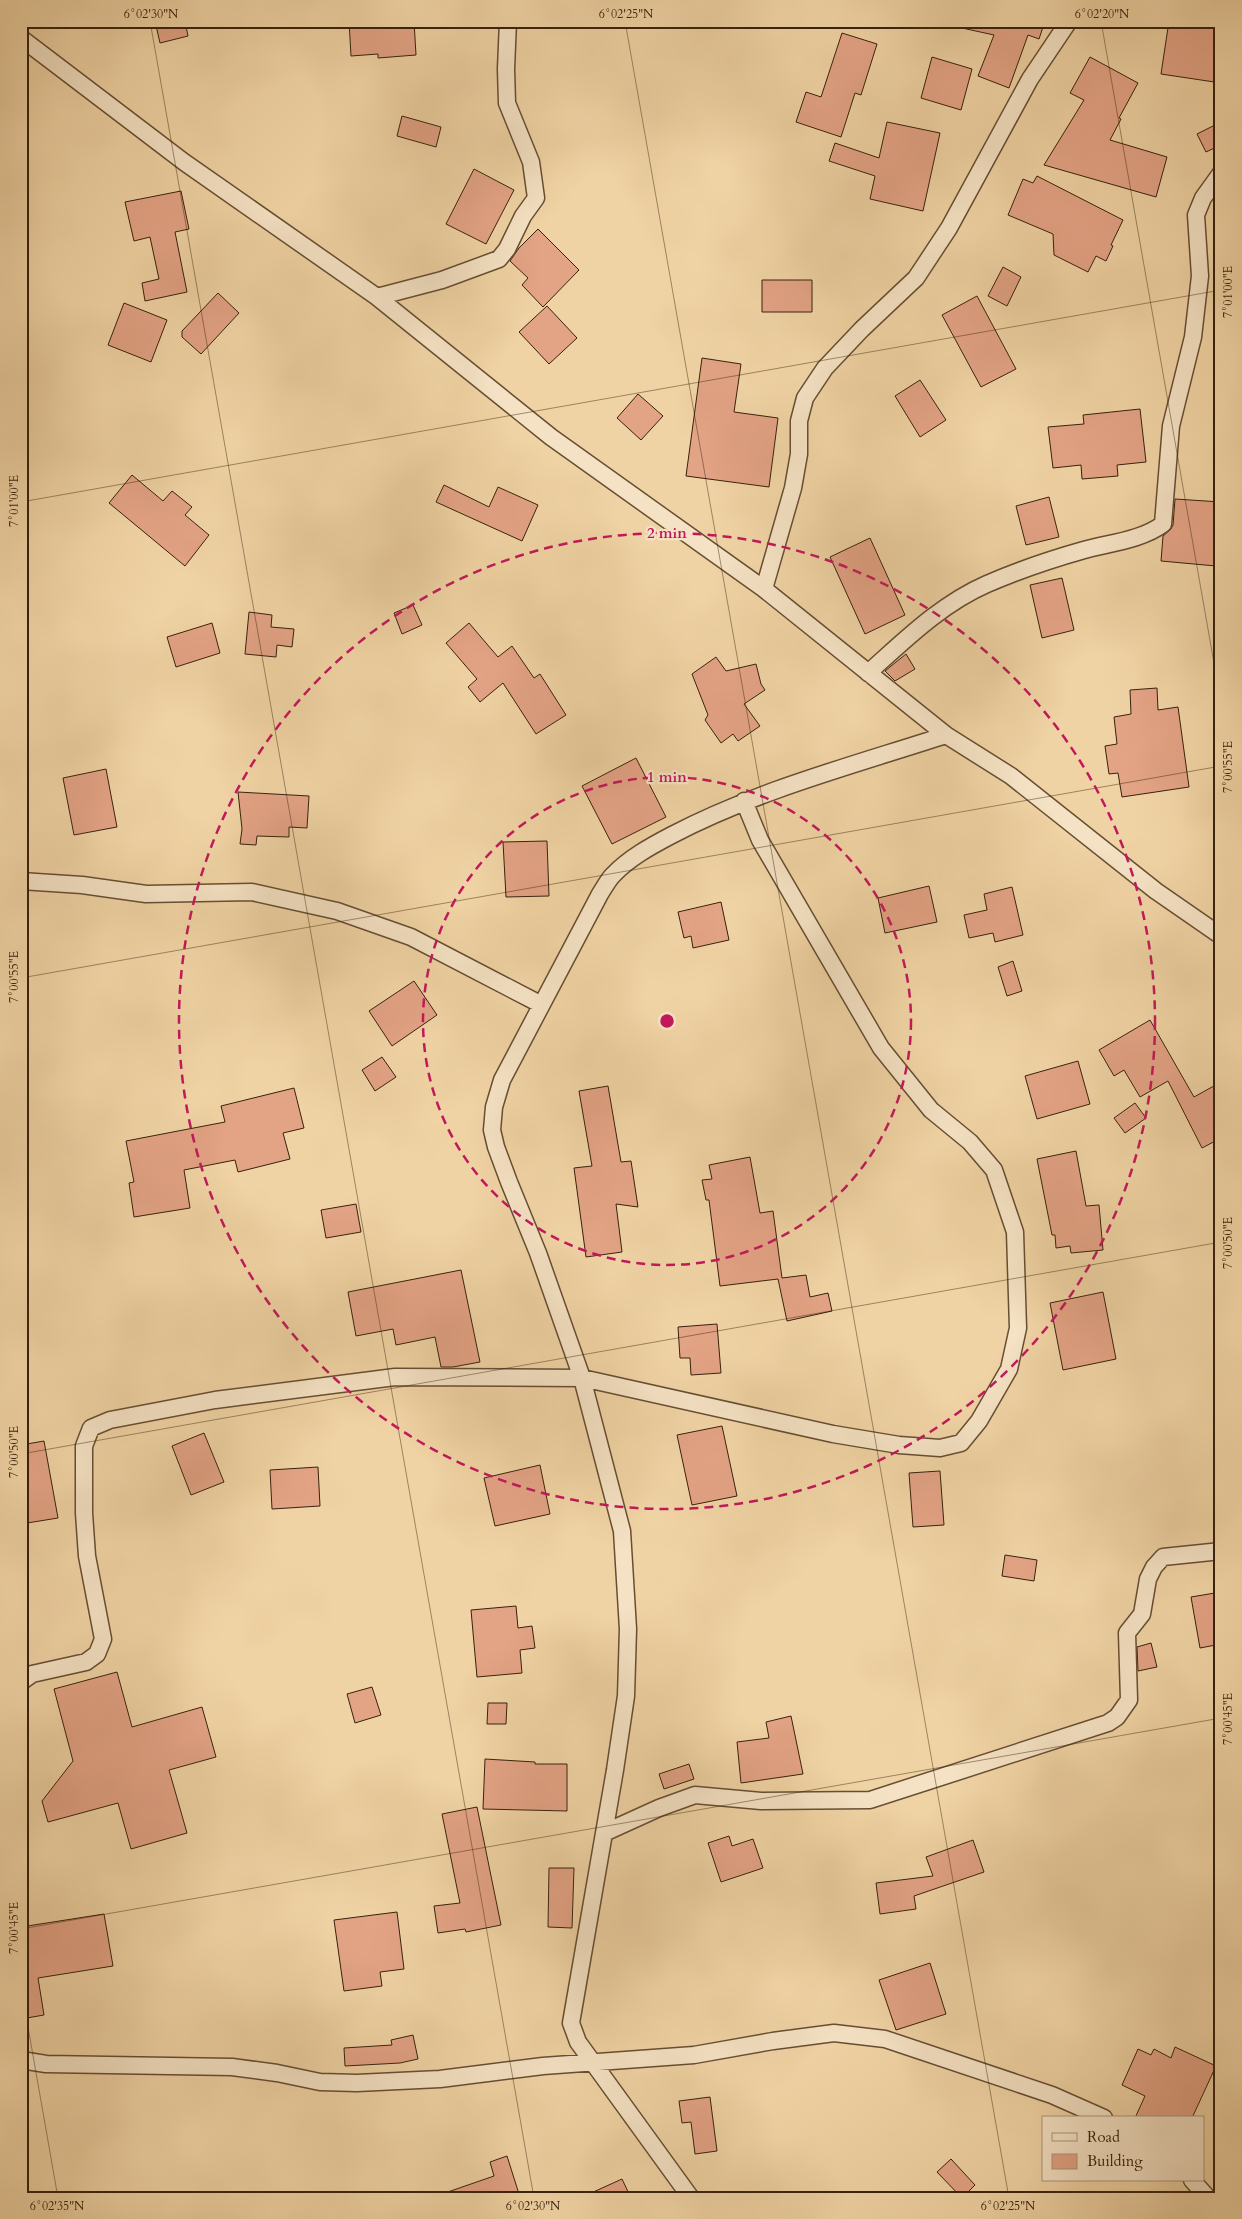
<svg xmlns="http://www.w3.org/2000/svg" width="1242" height="2219" font-family="Cardo,serif">
<rect width="100%" height="100%" fill="#f0d3a4"/>
<filter id="stains"><feTurbulence type="fractalNoise" baseFrequency=".004" numOctaves="4"/><feColorMatrix values="0 0 0 0 .2 0 0 0 0 .09 0 0 0 0 .02 0 0 0 .5 -.17"/></filter>
<radialGradient id="worn" r=".72"><stop offset=".6" stop-color="#630" stop-opacity="0"/><stop offset="1" stop-color="#630" stop-opacity=".3"/></radialGradient>
<path fill="#e3a385" stroke="#38210c" d="M155 21H185L188 36 160 43Z
M349 21H414L416 55 378 58V54L351 56Z
M963 21H1045L1039 39 1028 35 1009 88 978 76 994 35 962 28Z
M1169 21H1193L1221 25V83L1161 74Z
M842 33 877 44 861 95 855 93 841 137 796 122 806 92 821 97Z
M932 57 972 69 961 110 921 98Z
M1090 57 1138 83 1119 118 1121 119 1110 140 1167 157 1156 197 1044 165 1084 100 1070 93Z
M402 116 441 127 436 147 397 136Z
M887 122 940 133 923 211 870 199 875 176 829 161 835 143 879 158Z
M1221 122V145L1206 152 1197 134Z
M474 169 514 190 486 244 446 224Z
M1037 176 1123 220 1111 245 1113 246 1106 261 1096 256 1088 272 1054 255 1053 234 1008 215 1023 179 1033 183Z
M181 191 189 229 175 232 187 292 145 301 142 283 159 279 150 237 134 241 125 202Z
M538 229 579 270 543 307 522 285 528 278 510 261 519 248Z
M1003 267 1021 277 1007 306 988 296Z
M762 280H812V312H762Z
M218 293 239 313 201 354 182 337V331Z
M977 296 1016 369 981 387 942 315Z
M124 303 167 320 151 362 108 345Z
M547 306 577 338 549 364 519 332Z
M702 358 741 364 734 412 778 418 769 487 686 476Z
M920 380 946 420 920 437 895 396Z
M638 394 663 416 641 440 617 418Z
M1140 409 1146 462 1117 465 1118 476 1082 479 1081 465 1053 468 1048 427 1084 424 1083 415Z
M132 475 163 501 172 491 192 507 185 515 209 535 185 566 109 503Z
M444 485 489 507 498 487 538 505 522 541 436 502Z
M1049 497 1059 537 1026 545 1016 506Z
M1175 499 1221 502V550L1218 551 1216 566 1161 561 1163 536 1171 529 1173 525Z
M870 538 905 615 865 634 830 557Z
M1062 578 1074 630 1042 638 1030 585Z
M413 605 422 625 402 634 394 613Z
M249 612 272 615 271 627 294 629 292 647 277 645 276 657 245 654Z
M212 623 220 653 176 667 167 637Z
M469 623 498 657 512 646 534 678 540 674 566 715 536 734 503 683 480 702 468 687 477 679 446 643Z
M906 654 915 669 895 681 885 671Z
M716 657 726 671 756 664 761 684 765 690 744 704 760 726 738 741 733 734 721 743 705 720 708 715 692 674Z
M1157 688 1158 710 1178 707 1189 787 1122 797 1118 773 1109 774 1105 746 1117 744 1114 717 1131 714 1130 690Z
M636 758 666 817 612 844 582 786Z
M106 769 117 827 74 835 63 778Z
M238 792 309 796 307 828 289 827V837L257 836 256 845 240 844 242 829Z
M547 841 549 896 506 897 503 842Z
M929 886 937 922 885 933 878 898Z
M1012 887 1023 935 995 942 993 933 969 938 964 915 987 910 984 894Z
M721 902 729 940 693 948 691 936 684 938 678 912Z
M1013 961 1022 991 1007 996 998 967Z
M414 981 437 1015 392 1046 369 1011Z
M1150 1020 1194 1097 1221 1082V1138L1202 1148 1168 1081 1140 1097 1124 1070 1114 1076 1099 1050Z
M382 1057 396 1077 375 1091 362 1070Z
M1078 1061 1090 1104 1037 1119 1025 1076Z
M608 1086 621 1162 631 1161 638 1207 616 1204 622 1252 586 1257 574 1168 592 1166 579 1091Z
M294 1088 304 1128 283 1133 290 1159 238 1172 235 1160 184 1170 190 1208 134 1217 129 1183 134 1182 126 1141 225 1122 221 1106Z
M1135 1103 1146 1118 1125 1133 1114 1118Z
M1076 1151 1086 1206 1099 1205 1103 1250 1071 1253 1070 1246 1056 1248 1055 1235H1052L1037 1159Z
M750 1157 760 1213 773 1211 782 1278 806 1275 810 1297 828 1293 832 1311 787 1321 778 1279 720 1286 709 1200H706L702 1180 712 1179 709 1165Z
M356 1204 361 1232 326 1238 321 1210Z
M461 1270 480 1362 453 1367H441L435 1337 396 1345 393 1329 356 1336 348 1292Z
M1103 1292 1116 1359 1063 1370 1050 1303Z
M717 1324 721 1373 691 1375 690 1358H680L678 1327Z
M722 1426 737 1496 692 1505 677 1435Z
M204 1433 224 1482 191 1495 172 1446Z
M44 1441 58 1518 21 1524V1445Z
M540 1465 550 1514 495 1526 484 1478Z
M318 1467 320 1506 272 1509 270 1470Z
M940 1471 944 1525 913 1527 909 1473Z
M1005 1555 1037 1560 1034 1581 1002 1576Z
M1221 1592V1644L1200 1648 1191 1597Z
M516 1606 518 1628 532 1626 535 1648 520 1650 522 1673 477 1677 471 1610Z
M1151 1643 1157 1667 1138 1671 1137 1647Z
M117 1672 132 1727 202 1707 216 1757 169 1770 187 1833 131 1849 118 1803 48 1822 42 1801 73 1761 54 1689Z
M372 1687 381 1715 355 1723 347 1694Z
M488 1703H507L506 1724H487Z
M791 1716 803 1774 741 1783 737 1742 769 1738 766 1722Z
M485 1759 535 1762V1764H567V1811L483 1809Z
M689 1764 694 1779 664 1789 659 1774Z
M477 1807 501 1925 466 1932 465 1929 438 1933 434 1906 460 1903 442 1814Z
M729 1836 732 1846 753 1839 763 1868 721 1882 708 1843Z
M973 1840 984 1872 914 1896 916 1909 880 1914 876 1883 933 1876 926 1857Z
M549 1868H574L572 1928 548 1927Z
M397 1912 404 1969 380 1972 382 1986 344 1991 334 1920Z
M104 1914 113 1966 38 1978 44 2015 21 2019V1965L27 1964 21 1927Z
M930 1963 946 2014 896 2030 879 1980Z
M413 2035 418 2059 400 2063 345 2066 344 2048 392 2045 391 2040Z
M1175 2047 1216 2066 1192 2118H1135L1145 2096 1122 2085 1138 2049 1151 2055 1154 2049 1171 2058Z
M710 2097 717 2151 695 2154 691 2122 682 2123 679 2101Z
M507 2156 519 2194 506 2198H439V2195L494 2176 490 2162Z
M951 2159 975 2185 962 2198 937 2172Z
M622 2179 631 2198H580Z"/>
<g fill="none" stroke-linecap="round" stroke-linejoin="round">
<defs>
<path id="minor" d="M21 38 184 162 377 297 551 437 764 589 946 735 1011 776 1156 891 1221 936
M377 297 442 280 499 259 507 249 523 216 536 198 531 162 507 103 506 69 508 21
M764 589 793 488 799 454V421L805 398 825 368 862 329 916 278 949 228 1030 79 1069 21
M868 673C905 640 941 604 987 584 1017 571 1052 559 1084 550 1109 543 1142 540 1163 524L1171 426 1193 337 1200 276 1196 215 1203 198 1221 173
M21 881 82 885 146 894 252 892 337 911 411 937 540 1004
M21 1682 32 1674 86 1662 97 1654 103 1639 87 1556 84 1513V1446L91 1428 110 1420 215 1400 395 1377 582 1378 833 1434 899 1445 940 1448 961 1443 979 1421 1009 1369 1018 1328 1015 1232 994 1170 970 1142 931 1110 881 1048 760 840 744 801
M604 1833 659 1808 695 1795 761 1801 870 1800 1108 1723 1117 1717 1129 1700 1127 1633 1142 1614 1148 1579 1154 1567 1163 1557 1221 1551
M21 2060 46 2064 232 2067 277 2073 320 2082 357 2083 440 2079 543 2066 694 2055 773 2041 834 2033 885 2039 1052 2095 1104 2118
M1192 2180 1208 2198
M691 2198 578 2042 571 2023 615 1770 626 1696 628 1629 622 1531 582 1378 538 1253 509 1182 496 1147 492 1130 494 1107 502 1080 600 894C604 888 608 880 613 875 629 858 651 846 672 835 758 790 854 765 946 735"/>
</defs>
<use href="#minor" stroke="#664e32" stroke-width="19"/>
<use href="#minor" stroke="#f5e2c4" stroke-width="16"/>
</g>
<path fill="none" stroke="#38210c" stroke-width="1" stroke-opacity="0.45" d="M150 21 534 2198M625 21 1009 2198M1101 21 1221 703M21 26 49 21M21 502 1221 290M21 978 1221 766M21 1454 1221 1242M21 1929 1221 1718M21 1987 58 2198M1197 2198 1221 2194"/>
<g fill="none" stroke="#c2185b" stroke-width="2.5" stroke-dasharray="9 6">
<circle cx="667" cy="1021" r="244"/>
<circle cx="667" cy="1021" r="488"/>
</g>
<circle cx="667" cy="1021" r="8" fill="#c2185b" stroke="#f5e2c4" stroke-width="2.5"/>
<g font-size="15" text-anchor="middle" font-weight="bold" fill="#c2185b" stroke="#f5e2c4" stroke-width="4.5" stroke-linejoin="round" paint-order="stroke">
<text x="667" y="538">2 min</text>
<text x="667" y="782">1 min</text>
</g>
<rect width="1242" height="2219" fill="none" stroke="#f0d3a4" stroke-width="55"/>
<rect x="1042" y="2116" width="162" height="65" fill="#f5e2c4" stroke="#a9957a"/>
<rect x="1052" y="2133" width="25" height="8" fill="#f5e2c4" stroke="#a9957a"/>
<text x="1087" y="2142" font-size="15" fill="#38210c">Road</text>
<rect x="1052" y="2154" width="25" height="15" fill="#e3a385" stroke="#a9957a"/>
<text x="1087" y="2166" font-size="15" fill="#38210c">Building</text>
<rect x="28" y="28" width="1186" height="2164" fill="none" stroke="#38210c" stroke-width="2"/>
<g font-size="12" text-anchor="middle" fill="#38210c">
<text x="151" y="18">6°02'30"N</text>
<text x="626" y="18">6°02'25"N</text>
<text x="1102" y="18">6°02'20"N</text>
<text transform="translate(1228 292) rotate(-90)" y="4">7°01'00"E</text>
<text transform="translate(14 501) rotate(-90)" y="4">7°01'00"E</text>
<text transform="translate(1228 767) rotate(-90)" y="4">7°00'55"E</text>
<text transform="translate(14 977) rotate(-90)" y="4">7°00'55"E</text>
<text transform="translate(1228 1243) rotate(-90)" y="4">7°00'50"E</text>
<text transform="translate(14 1452) rotate(-90)" y="4">7°00'50"E</text>
<text transform="translate(1228 1719) rotate(-90)" y="4">7°00'45"E</text>
<text transform="translate(14 1928) rotate(-90)" y="4">7°00'45"E</text>
<text x="57" y="2210">6°02'35"N</text>
<text x="533" y="2210">6°02'30"N</text>
<text x="1008" y="2210">6°02'25"N</text>
</g>
<rect width="100%" height="100%" filter="url(#stains)"/>
<rect width="100%" height="100%" fill="url(#worn)"/>
</svg>
